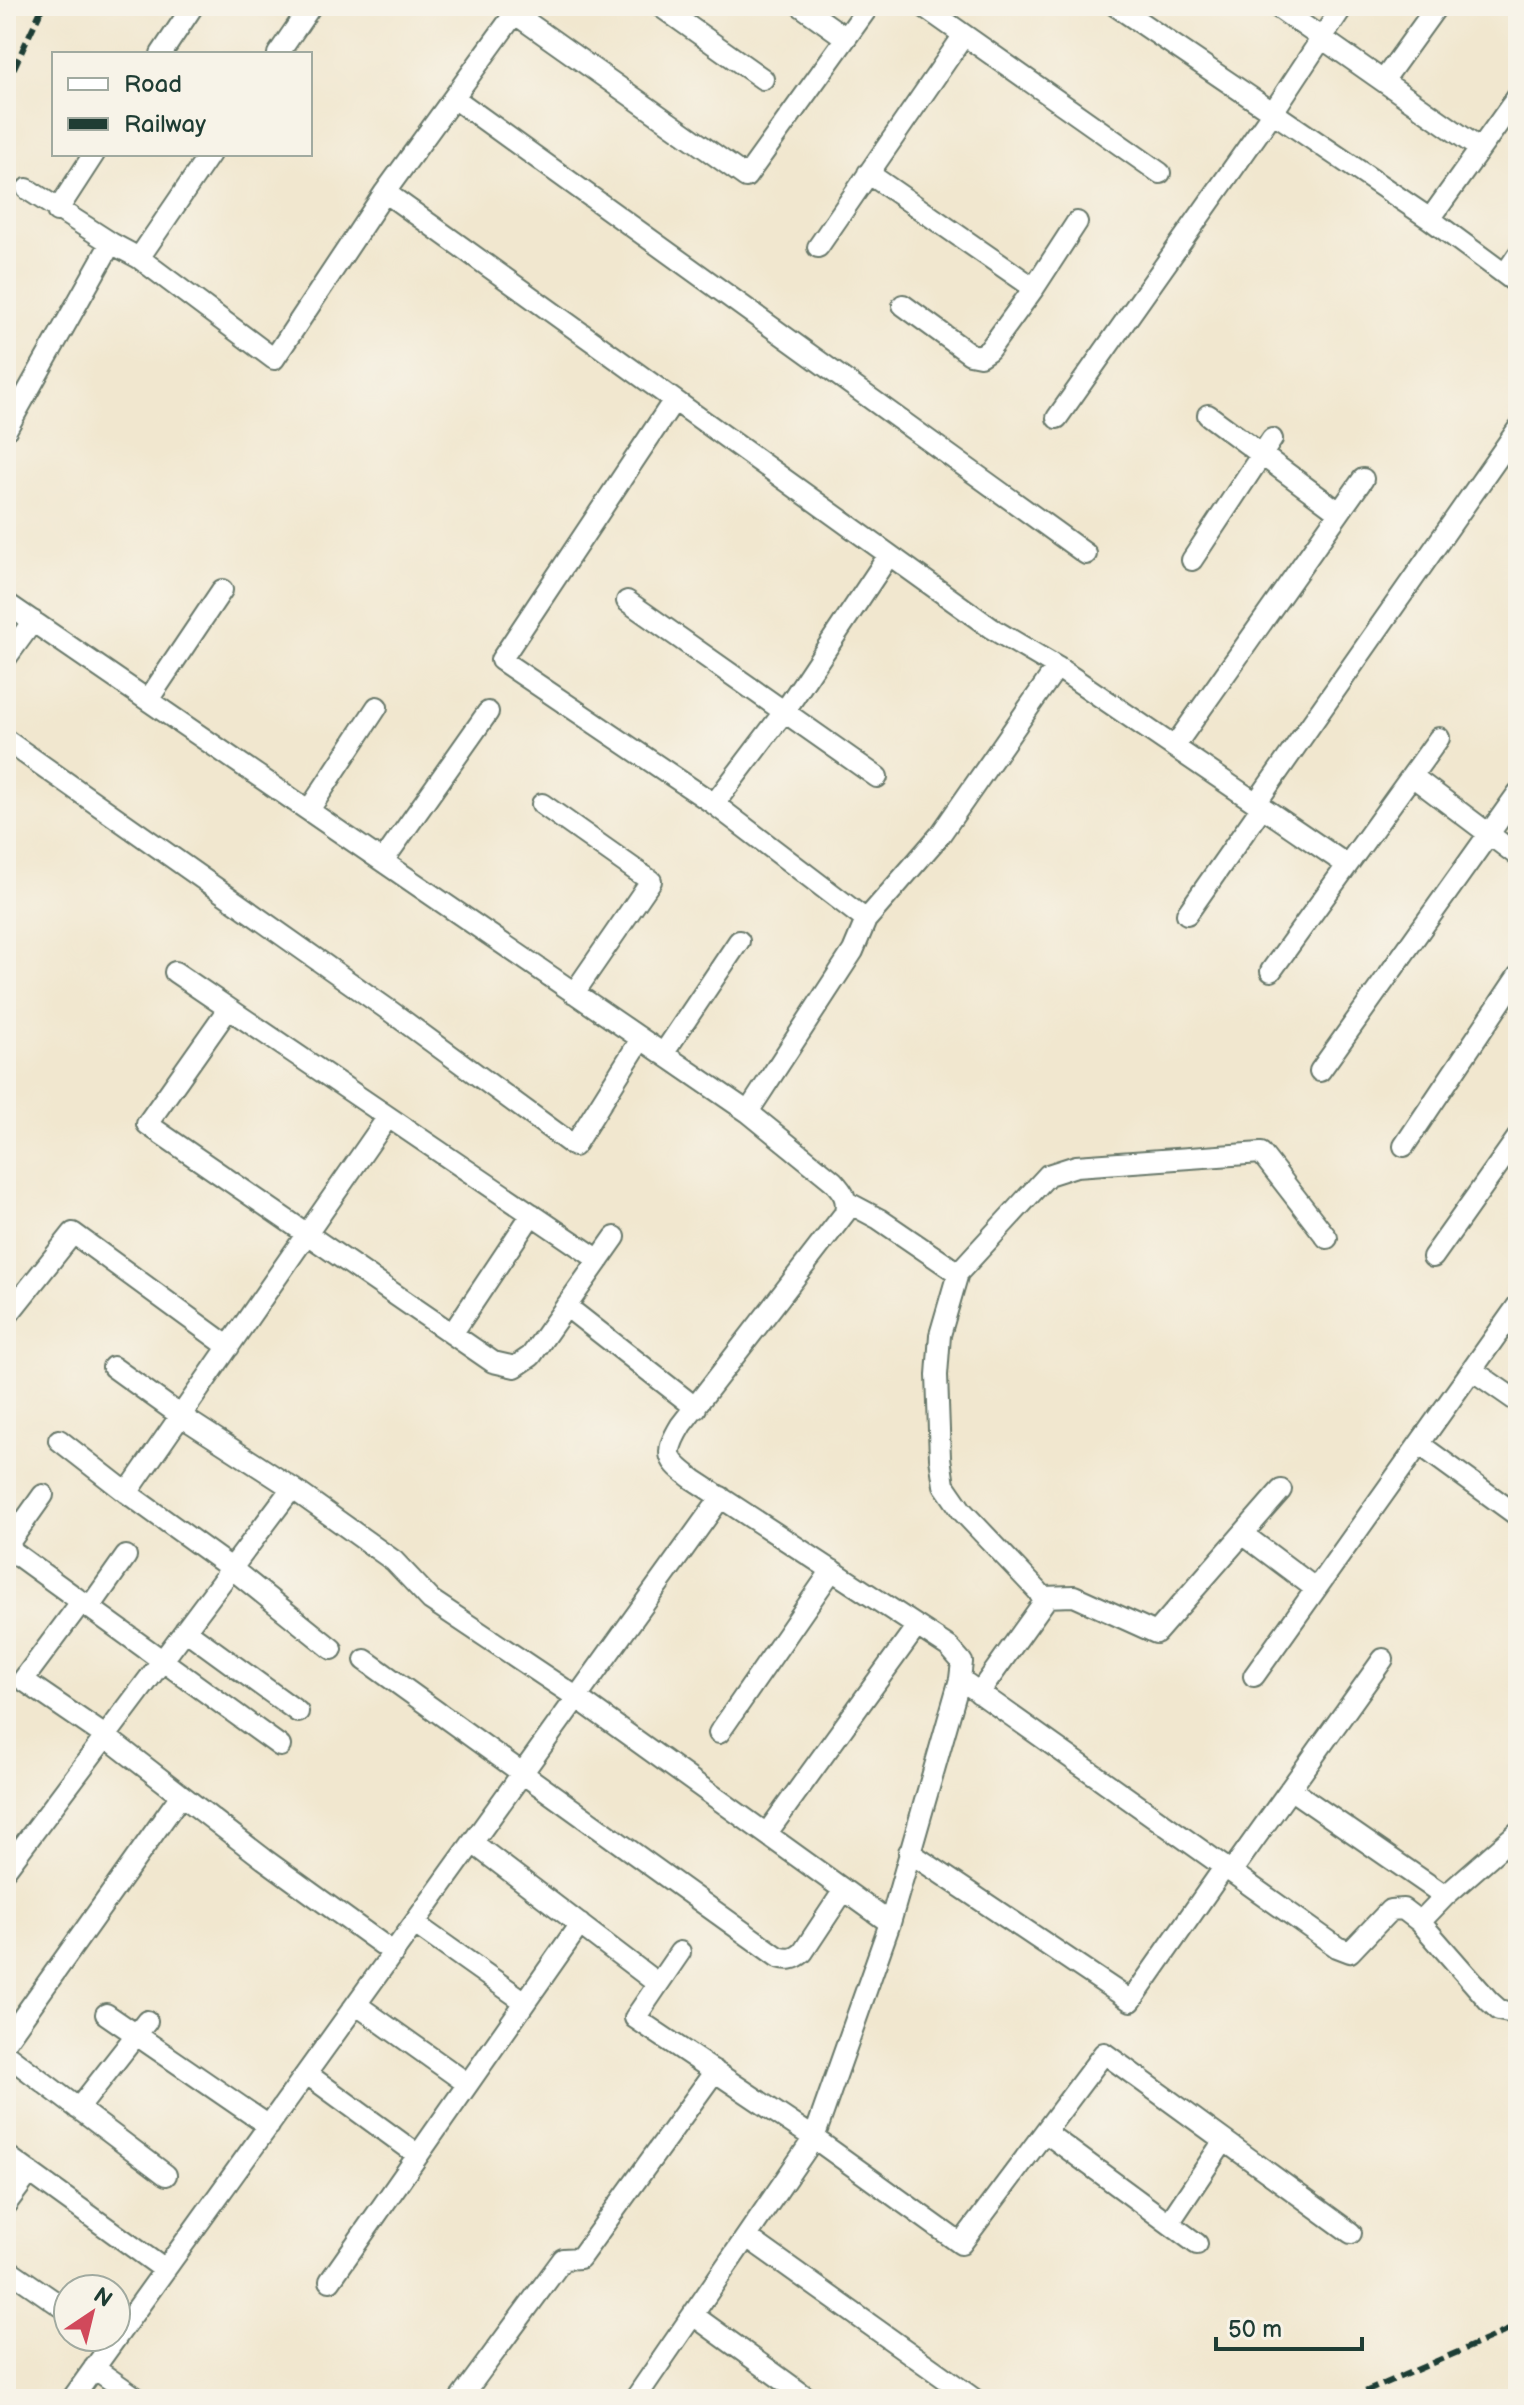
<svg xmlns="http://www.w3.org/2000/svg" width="1524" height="2405" font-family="'Balsamiq Sans',sans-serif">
<rect width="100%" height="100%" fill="#f7f3e8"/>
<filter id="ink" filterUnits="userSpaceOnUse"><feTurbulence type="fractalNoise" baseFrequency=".0125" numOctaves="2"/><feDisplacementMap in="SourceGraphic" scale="16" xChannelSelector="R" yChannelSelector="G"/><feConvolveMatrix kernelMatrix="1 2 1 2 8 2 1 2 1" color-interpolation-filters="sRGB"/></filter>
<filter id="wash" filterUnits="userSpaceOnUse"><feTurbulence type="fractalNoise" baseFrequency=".006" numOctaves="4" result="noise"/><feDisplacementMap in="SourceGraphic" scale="32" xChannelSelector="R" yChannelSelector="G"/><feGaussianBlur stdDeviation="1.8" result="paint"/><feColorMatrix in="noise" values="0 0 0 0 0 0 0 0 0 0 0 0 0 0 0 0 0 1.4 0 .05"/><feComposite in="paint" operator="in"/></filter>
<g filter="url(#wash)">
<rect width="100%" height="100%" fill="#f1e7cf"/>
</g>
<g filter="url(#ink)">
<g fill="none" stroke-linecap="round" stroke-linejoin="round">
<defs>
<path id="minor" d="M660 6 763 79
M801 6 846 38
M923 6 1160 173
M1116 6 1430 219 1518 284
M1276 6 1480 149
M514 13 746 177 869 6
M161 54 193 6
M278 54 311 6
M1383 81 1437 6
M454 98 1086 554
M868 173 1034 288
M27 189 111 243
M385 192 991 628 1057 667 1347 865
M57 211 94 154
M1430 219 1518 96
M818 247 964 35
M139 258 210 154
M1505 274 1518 255
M903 305 970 354 980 356 989 350 1034 288 1077 222
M674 400 501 660 714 804 866 920
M1208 415 1339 512
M1057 418 1273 112 1343 6
M6 430 111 243 139 258 274 359 385 192 520 6
M1192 560 1272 439
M627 601 877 777
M6 603 748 1112 833 1181C843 1192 848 1198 845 1213L681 1425C663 1455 667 1460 694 1480L949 1647 962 1662 960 1679 890 1923 814 2138 635 2399
M6 658 33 621
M148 700 222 590
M6 740 390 1011 574 1146 641 1039
M1174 747 1363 479
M1412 776 1518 856
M1256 803 1518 429
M542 804 651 881 574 993
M714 804 784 712 889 555
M309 810 377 707
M383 861 488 712
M1187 914 1262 807
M1271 971 1439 738
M175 972 599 1260
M228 1009 147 1124 493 1362 515 1367 531 1356 615 1237
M663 1054 739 941
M1320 1071 1518 793
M748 1112 853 951 866 920 940 835 1057 667
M1404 1146 1518 976
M847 1202 879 1219 958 1273 940 1335 937 1375 940 1458 944 1485 962 1511 1038 1591 1044 1602 979 1693
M1433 1257 1518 1137
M958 1273 1048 1175 1076 1166 1261 1153 1327 1238
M566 1306 696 1408
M6 1317 73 1233 229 1347
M452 1334 532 1214
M113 1367 181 1416 292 1488 394 1561 431 1600 576 1697 890 1923
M1472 1370 1518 1402
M59 1440 127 1493 231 1568 332 1649
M1419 1444 1518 1516
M127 1493 388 1117
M43 1495 6 1547 280 1746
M1244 1535 1316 1589
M1043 1597 1074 1596 1156 1633 1281 1490
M82 1601 23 1680 105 1736 264 1859 394 1953
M90 1607 126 1556
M185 1630 298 1712
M365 1660 778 1957C788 1960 794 1960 803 1952L844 1890
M1254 1676 1518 1305
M960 1679 1337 1947 1350 1952 1390 1910 1403 1909 1420 1922 1489 2001 1499 2010 1518 2014
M719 1733 832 1570
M1290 1789 1445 1896
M767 1833 917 1626
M473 1843 658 1984
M909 1852 1131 2001 1224 1868
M6 1869 292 1488
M1231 1872 1383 1659
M1420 1922 1445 1896 1518 1832
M415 1924 525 2002
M680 1952 635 2018 814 2138 961 2244 1104 2053 1351 2233
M357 2005 468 2084
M106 2014 269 2126
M6 2041 181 1795
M6 2054 166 2175
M307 2074 418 2155
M78 2109 147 2021
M1045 2132 1197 2244
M6 2155 165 2270
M6 2204 30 2172
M1169 2223 1223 2142
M747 2237 974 2399
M6 2268 61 2306
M330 2281 580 1924
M693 2315 809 2399
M94 2368 138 2399
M72 2399 721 1497
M460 2399 563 2259 580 2258 715 2071"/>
</defs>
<use href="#minor" stroke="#68786a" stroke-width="24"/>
<use href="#minor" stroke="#fff" stroke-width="20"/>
<path stroke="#1f3d34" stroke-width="6" stroke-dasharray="12 6" stroke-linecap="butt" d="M6 85 43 6
M1349 2399 1518 2326"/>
</g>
</g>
<rect width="1524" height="2405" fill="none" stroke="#f7f3e8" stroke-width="32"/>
<rect x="52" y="52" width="260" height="104" fill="#f7f3e8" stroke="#a1aaa0" stroke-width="2"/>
<rect x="68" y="78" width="40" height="12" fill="#ffffff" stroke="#a1aaa0" stroke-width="2"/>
<text x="124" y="92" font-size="24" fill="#1f3d34">Road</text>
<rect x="68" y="118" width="40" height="12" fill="#1f3d34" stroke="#a1aaa0" stroke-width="2"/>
<text x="124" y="132" font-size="24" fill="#1f3d34">Railway</text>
<g transform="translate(92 2313) rotate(35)"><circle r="38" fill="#f7f3e8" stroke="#a1aaa0" stroke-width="2"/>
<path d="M0-6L14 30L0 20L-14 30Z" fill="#d1495b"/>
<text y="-12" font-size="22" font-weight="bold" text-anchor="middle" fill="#1f3d34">N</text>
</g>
<path d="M1216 2337v12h146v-12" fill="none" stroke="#1f3d34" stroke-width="4"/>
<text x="1228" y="2337" font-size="24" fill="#1f3d34" stroke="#f7f3e8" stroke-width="6" paint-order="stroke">50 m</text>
</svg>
